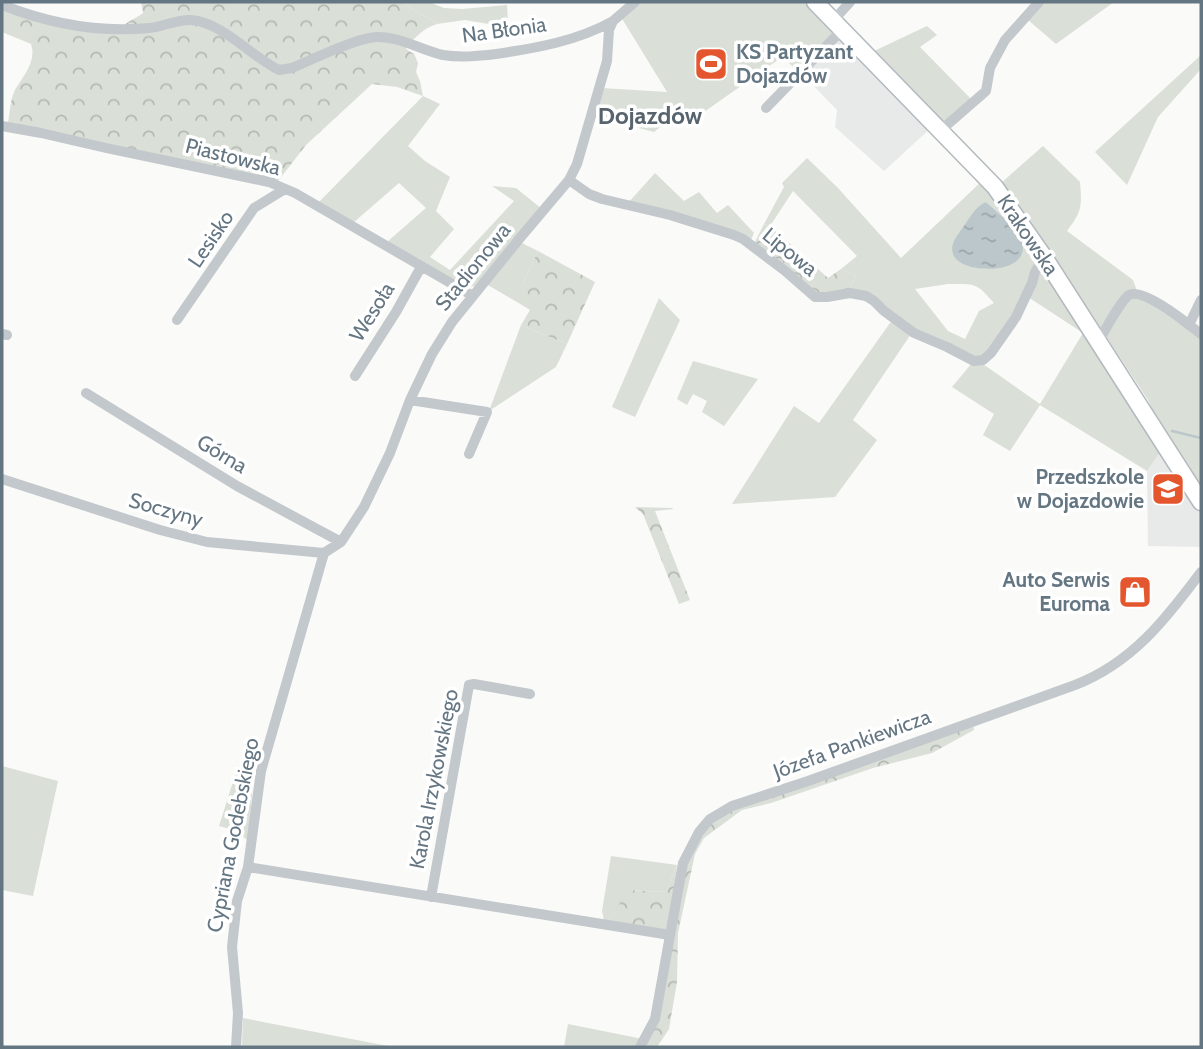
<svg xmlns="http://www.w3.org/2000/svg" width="1203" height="1049" font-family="Cabin,sans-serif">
<defs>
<pattern id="forest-crowns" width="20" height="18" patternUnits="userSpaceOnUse" patternTransform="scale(1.75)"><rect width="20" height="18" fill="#dadfd7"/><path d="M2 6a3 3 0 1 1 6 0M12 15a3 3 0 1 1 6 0" fill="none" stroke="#b4b9b4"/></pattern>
<pattern id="water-ripples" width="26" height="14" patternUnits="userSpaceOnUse" patternTransform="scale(1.75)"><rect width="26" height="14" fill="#bbc7cb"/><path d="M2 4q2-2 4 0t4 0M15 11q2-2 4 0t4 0" fill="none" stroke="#9ca6aa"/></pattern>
</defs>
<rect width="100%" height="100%" fill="#fafaf8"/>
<path fill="#e8e9e9" d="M842 33 931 128 884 171 835 127 837 110 802 74Z
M1163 448 1201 508V547L1148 546 1147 471Z"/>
<path fill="#dadfd7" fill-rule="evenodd" d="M404 2H429L444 8 462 9 507 5 508 22 489 24 465 20 437 24C425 13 416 15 404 2Z
M641 2H812L839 30 799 72 782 57 687 124 679 112 654 132 594 116 602 88 667 92 621 17Z
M1041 2H1114L1056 44 1027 19Z
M927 26 937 35 920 47 972 100 944 125 872 52Z
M1201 55V69L1158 117 1127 185 1095 152Z
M423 96 440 104 408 146 425 161 450 177 436 211 454 229 430 257 450 270 514 201 492 186 516 188 542 209 476 286 462 287 387 242 426 208 399 183 353 223 318 203Z
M1043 146 1080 182C1082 207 1082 211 1067 231L1133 280 1137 291 1101 333 1000 184Z
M807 158 838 188 901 258 983 180 1008 213 1005 219 986 202 959 233 953 254C961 266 973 266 986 269L1022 242 1019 237 1040 261 1031 283 989 352 974 359 915 331 848 290 856 276 841 269 857 256 793 191 770 226 764 224 784 187 782 183ZM948 284C975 284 976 282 994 303L979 311 965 339 948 331 915 289Z
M655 173 684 201 699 192 717 213 728 205 754 233 750 242 628 203Z
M518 241 538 251 522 286V305L486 284Z
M1041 264 1163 448 1147 471 1040 405 1010 451 983 435 994 414 952 387 972 363 980 362 1040 404 1083 333 1028 297Z
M1137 295 1201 338V487L1155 415 1148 400 1105 335 1124 303Z
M659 298 680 320 635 417 612 407Z
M896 322 911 334 853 420 877 440 835 497 732 504 794 406 819 423 890 323Z
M521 325 567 344 556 367 489 411Z
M693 361 758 379 724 426 702 412 707 401 693 394 687 405 677 399Z
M2 766 58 781 33 896 2 890Z
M238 766 254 773 248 841 237 831 219 826Z
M611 856 677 865 666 892 629 890 608 922 604 921 602 911Z
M243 1018 393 1047H242Z
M568 1024 643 1039 637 1047H564Z"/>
<path fill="url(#forest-crowns)" d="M141 2H404C416 15 425 13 437 24 422 29 415 37 406 49L414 54 418 63 416 72 420 81 423 96 397 87 372 84 306 145 278 181 8 123C10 113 10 100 15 90 23 76 37 62 31 44L2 32V8L120 31C128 19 133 21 143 13Z
M764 224 770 226 828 278 841 269 856 276 848 290 821 295 754 244Z
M538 251 595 282 567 344 521 325 530 310 522 305V286Z
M635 507 672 508 673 509 655 511 690 600 679 604 643 514Z
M973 724 974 730 932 753 873 768 771 803 742 810 704 838 695 854 678 933 677 982 669 1029 657 1047H645L685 864 702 833 715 819 739 806Z
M677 865 668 932 608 922 628 890 666 892Z"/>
<path fill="url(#water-ripples)" d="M986 202C997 212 1017 228 1022 242 1032 276 959 275 953 254 950 245 956 237 961 230 969 220 974 207 986 202Z"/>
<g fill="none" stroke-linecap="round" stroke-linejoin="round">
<path stroke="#bbc7cb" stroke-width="2.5" d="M1172 431 1201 438"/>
<defs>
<path id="secondary" d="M815 2 995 187 1044 257 1201 502"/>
</defs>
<use href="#secondary" stroke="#b3babf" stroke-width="19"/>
<path stroke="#c3c8cc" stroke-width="10" d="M2 5C48 23 99 33 149 28 163 27 177 19 191 20 222 22 252 57 279 70L292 68C313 59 354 39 376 37 399 36 421 50 443 55 461 58 479 56 496 54 537 48 577 41 613 21
M833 21 850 2
M766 108 842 30
M2 126 41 133 106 148 269 182 295 193 473 296
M940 131 986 91 990 68 1005 40 1039 2
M569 180 589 194 602 199 670 215 734 235 743 239 784 270 815 297H827L850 293 866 296 874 301 884 311 914 333 947 347 974 361 983 360 991 353 1016 317 1032 283 1035 272 1044 257
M177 320 254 208 285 189
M1189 325 1201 300
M2 334 7 335
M1098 342C1105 331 1120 301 1129 295 1143 287 1188 324 1201 334
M355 376 396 312 421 267
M86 393 237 486 341 542
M410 400 487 412 469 454
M2 479 160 530 207 542 324 553
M324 553 341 542 364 507 390 453 410 400 432 354 452 322 520 238 569 180 577 164 607 61 609 30 613 21 635 2
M248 867 670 935
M431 897 469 685 474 684 530 694
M236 1047 238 1013 232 947 237 901 248 867 261 771 324 553
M640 1047 655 1019 683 863 699 832 710 819 732 806 808 781 1075 685C1132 663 1166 619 1201 572"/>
<use href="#secondary" stroke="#fff" stroke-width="16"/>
</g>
<defs>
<symbol id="stadium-square" viewBox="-11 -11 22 22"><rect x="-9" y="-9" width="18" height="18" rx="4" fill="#e4572e" stroke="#fff"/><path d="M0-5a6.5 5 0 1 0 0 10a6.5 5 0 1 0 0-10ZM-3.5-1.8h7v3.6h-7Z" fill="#fff"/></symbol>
<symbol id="school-square" viewBox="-11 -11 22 22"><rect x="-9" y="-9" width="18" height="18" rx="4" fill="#e4572e" stroke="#fff"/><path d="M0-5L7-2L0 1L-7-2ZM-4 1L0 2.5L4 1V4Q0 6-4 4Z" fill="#fff"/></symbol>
<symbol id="shop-square" viewBox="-11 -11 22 22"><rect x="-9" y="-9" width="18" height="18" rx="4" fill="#e4572e" stroke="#fff"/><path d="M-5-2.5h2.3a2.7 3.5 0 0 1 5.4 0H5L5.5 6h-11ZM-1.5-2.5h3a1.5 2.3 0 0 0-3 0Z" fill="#fff"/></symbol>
</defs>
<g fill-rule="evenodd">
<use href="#stadium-square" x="692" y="45" width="38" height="38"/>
<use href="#school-square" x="1149" y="470" width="38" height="38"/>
<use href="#shop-square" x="1116" y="573" width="38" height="38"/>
</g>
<g text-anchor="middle" stroke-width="7" stroke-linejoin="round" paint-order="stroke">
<g font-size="21" fill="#657683" stroke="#fff">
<text transform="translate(504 30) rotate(-8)" y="7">Na Błonia</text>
<text transform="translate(233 157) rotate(14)" y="7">Piastowska</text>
<text transform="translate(1028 235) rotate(56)" y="7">Krakowska</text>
<text transform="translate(211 239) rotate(-56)" y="7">Lesisko</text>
<text transform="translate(790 252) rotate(39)" y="7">Lipowa</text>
<text transform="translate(473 267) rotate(-51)" y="7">Stadionowa</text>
<text transform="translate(372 312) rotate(-58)" y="7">Wesoła</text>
<text transform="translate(222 454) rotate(31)" y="7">Górna</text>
<text transform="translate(166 510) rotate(16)" y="7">Soczyny</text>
<text transform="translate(852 744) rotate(-20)" y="7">Józefa Pankiewicza</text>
<text transform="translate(434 779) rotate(-79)" y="7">Karola Irzykowskiego</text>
<text transform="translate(233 835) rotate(-79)" y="7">Cypriana Godebskiego</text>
</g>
<g font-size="21" font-weight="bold" fill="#657683" stroke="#fff" text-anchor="end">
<text x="736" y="59" text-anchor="start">KS Partyzant<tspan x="736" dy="24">Dojazdów</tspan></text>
<text x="1144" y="484">Przedszkole<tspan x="1144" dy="24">w Dojazdowie</tspan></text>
<text x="1110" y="587">Auto Serwis<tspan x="1110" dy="24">Euroma</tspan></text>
</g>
<g font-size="24" font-weight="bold" fill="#57646e" stroke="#fff">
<text x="650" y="124">Dojazdów</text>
</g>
</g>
<rect width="1203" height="1049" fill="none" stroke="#657683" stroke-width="7"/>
</svg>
